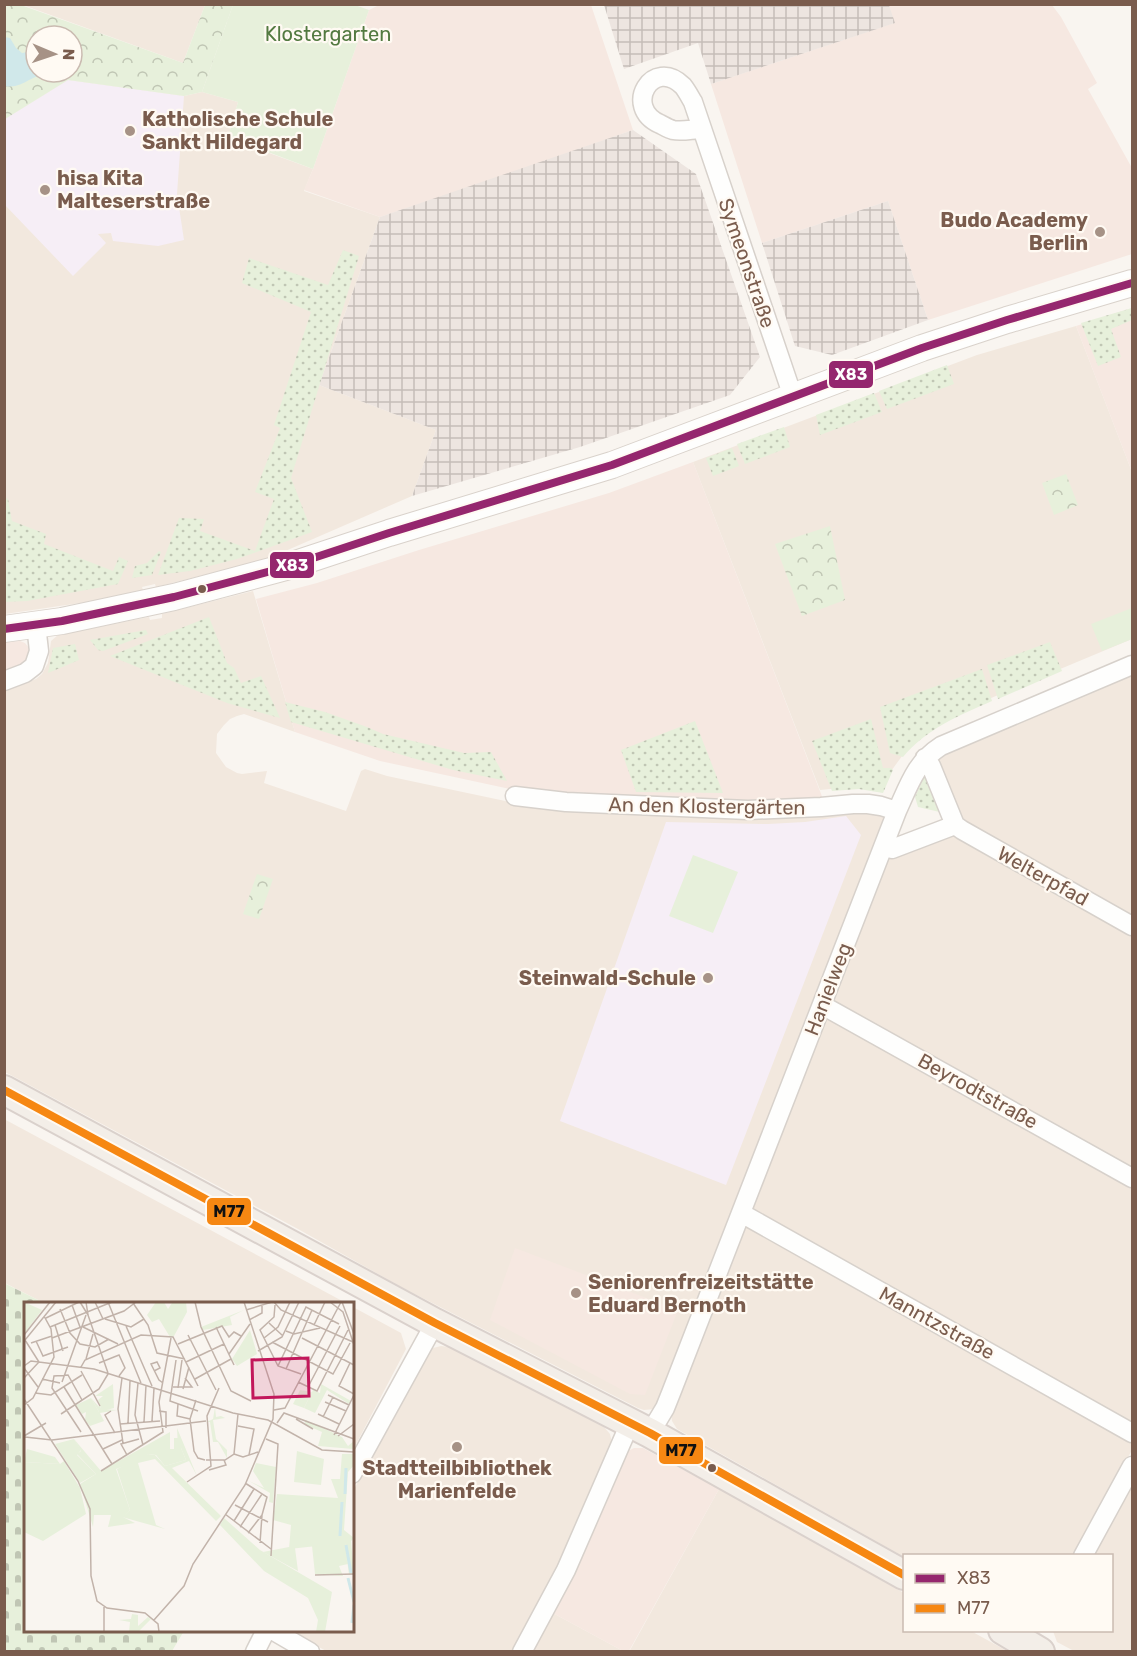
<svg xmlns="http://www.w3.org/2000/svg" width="1137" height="1656" font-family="Rubik,sans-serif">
<defs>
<pattern id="industrial-grid" width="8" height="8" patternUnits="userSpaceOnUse" patternTransform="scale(1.5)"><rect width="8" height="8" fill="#ede5e0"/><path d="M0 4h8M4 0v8" fill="none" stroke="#c5bdb8"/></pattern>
<pattern id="grass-dots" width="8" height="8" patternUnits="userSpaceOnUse" patternTransform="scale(1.5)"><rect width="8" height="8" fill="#e7f0db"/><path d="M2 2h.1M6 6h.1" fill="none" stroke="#c0c6b4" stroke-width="1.8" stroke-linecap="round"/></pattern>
<pattern id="forest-crowns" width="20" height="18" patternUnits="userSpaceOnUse" patternTransform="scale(1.5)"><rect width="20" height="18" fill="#e7f0db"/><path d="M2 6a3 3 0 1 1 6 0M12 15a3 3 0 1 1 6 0" fill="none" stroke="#c0c6b4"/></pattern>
<pattern id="cemetery-stones" width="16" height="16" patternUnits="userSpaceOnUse" patternTransform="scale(1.5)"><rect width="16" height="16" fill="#e7f0db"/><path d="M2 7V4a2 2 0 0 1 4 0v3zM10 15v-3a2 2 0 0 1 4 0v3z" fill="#c0c6b4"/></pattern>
</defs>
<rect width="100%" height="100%" fill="#f9f5f0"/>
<path fill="#f2e8de" d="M23 5H205L183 63Z
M68 80 184 96 202 92 238 102 228 138 313 169 304 191 380 217 319 385 436 430 412 496 267 559 156 587 155 584 142 587 143 590 87 602 5 614V119Z
M1076 326 1132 472V639L972 706 918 738 905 752 886 778 841 788 820 790 693 462 977 355Z
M253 591 295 732 244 714 237 716 230 719 224 725 217 734 216 753 226 767 237 773 242 774 267 771 264 783 346 811 361 771 365 769 387 776 519 804 841 812 881 813 883 816 885 820 658 1406 654 1409 644 1410 638 1408 403 1288 298 1229 5 1072 4 691 36 679 42 674 48 663 51 641 58 635 149 617 150 620 162 618V614Z
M1132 672V919L962 822 937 762 938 756Z
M950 833 1132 933V1172L837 1005 834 1001 833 997 887 857Z
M828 1018 1132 1185V1424L754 1211 752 1204 824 1020Z
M4 1119 346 1303H44L5 1283Z
M747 1225 1132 1439V1450L1074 1555 904 1556V1557L677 1429 672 1421 671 1412 745 1226Z
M353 1307 401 1333 406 1349 353 1450Z
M441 1346 449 1347 604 1427 610 1434 612 1443 555 1575 514 1651H326L290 1631 352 1630 353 1491 428 1352 433 1348Z
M1132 1481V1651H1074L1057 1642 1053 1631 1112 1630V1556L1091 1555Z
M719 1489 904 1593V1630L971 1631 1007 1651 629 1652Z
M551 1612 623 1651 529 1652Z"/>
<path fill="#f6e8e1" d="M381 4 591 5 633 130 491 180 380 217 304 190 313 169 369 10Z
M889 5H1052L1061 17 1097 83 1088 89 1132 168V254L928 320 888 201 762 243 711 84 894 23Z
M1132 308V472L1076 326Z
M693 462 823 799 742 804 672 802 515 790 380 761 295 732 256 599 317 583 419 550 609 493Z
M20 641 25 643 29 648 30 653 29 659 24 664 5 671V642Z
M515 1248 678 1310 645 1395 630 1394 490 1320Z
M634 1448H643L719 1489 629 1651H623L551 1612 626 1452Z"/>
<path fill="url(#industrial-grid)" d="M604 5H889L895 23 711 84 698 43 624 69Z
M633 130 696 174 760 357 730 395 580 447 412 496 436 430 319 385 380 217Z
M888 201 928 320 832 355 795 346 762 243Z"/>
<path fill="#f6eef6" d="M68 80 184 96 177 194 184 240 158 246 113 241 111 233 98 234 106 243 73 276 5 205V119Z
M846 816 861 835 726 1185 560 1121 666 822 768 824 805 822Z"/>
<path fill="url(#grass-dots)" d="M343 250 359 256 291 478 312 532 237 559 190 571 158 575 179 518 204 519 200 531 255 551 274 499 255 492 280 428 274 425 311 312 242 283 249 258 328 285Z
M1132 308V320L1111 329 1121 357 1098 366 1081 323Z
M947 365 954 384 887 409 879 391Z
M874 393 882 412 820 435 816 415Z
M784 427 790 447 745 464 737 444Z
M732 448 739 466 713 476 706 458Z
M5 498 8 499 12 521 46 534 44 544 113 571 119 557 128 561 118 584 27 601 5 602Z
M159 551 161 552 152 575 132 578 135 566 147 563Z
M209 617 227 663 234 668 241 683 261 676 280 718 227 703 110 656Z
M146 630 148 634 103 651 98 650 90 640Z
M1050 642 1062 671 998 699 987 665Z
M75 644 79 660 48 673 53 648Z
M982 669 992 701C960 715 926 729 903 757L890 753 880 707Z
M285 702 325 712 367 727 383 734 464 753 491 752 507 781 453 770 291 722Z
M871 719 883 768H891L893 770 883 793 859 789 832 791 812 741Z
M695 721 723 793 636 792 621 750Z
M926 773 944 813 918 807 915 797Z"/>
<path fill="url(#forest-crowns)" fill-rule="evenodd" d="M5 5H21L183 63 205 5H233L202 92 184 96 68 80 5 119ZM36 36H72V72H36Z
M1066 474 1078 505 1054 515 1042 483Z
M830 526 845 600 802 616 775 544Z
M257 874 273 879 259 919 243 914Z"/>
<path fill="url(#cemetery-stones)" d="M4 1283 44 1303 26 1304V1630L184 1631 172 1651H5Z"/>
<path fill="#e7f0db" d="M355 5 369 10 313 169 228 137 238 102 202 92 233 5Z
M1132 608V639L1102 651 1091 624Z
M693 855 738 872 713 933 669 916Z"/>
<path fill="#d0e8ea" d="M4 37 10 38 16 48 22 53 28 52 36 44V72H55L52 74C33 72 23 90 5 86Z"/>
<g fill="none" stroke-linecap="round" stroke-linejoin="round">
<defs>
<path id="minor" d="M701 129C693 129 682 132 673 130 669 129 664 126 660 124 622 107 653 56 683 86 687 91 690 97 693 102L793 397
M4 681 25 673 34 666 39 651 36 625
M925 758 931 766 955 825 962 830 1132 926
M515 796 566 802 748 810 821 807 853 804H868L881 806 897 811
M884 845 892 849 955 825
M822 1005 1132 1178
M741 1213 1132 1433
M650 1433 665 1408 671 1393 897 811C909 785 916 762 941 746L1132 665
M352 1474 435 1323
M1083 1556 1132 1466
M272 1630 310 1652
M255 1652 266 1630
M522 1652 566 1570 630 1423"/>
<path id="secondary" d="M4 629 62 621 174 597 286 567 389 533 612 465 922 348 1007 320 1132 283"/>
<path id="primary" d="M4 1090 435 1323 650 1433 904 1575
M1003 1630 1040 1652"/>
</defs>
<use href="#minor" stroke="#d7d1cb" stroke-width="21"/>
<use href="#secondary" stroke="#d9d2cb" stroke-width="28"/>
<use href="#primary" stroke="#dad1cc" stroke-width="32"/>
<use href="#minor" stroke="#fefefd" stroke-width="18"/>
<use href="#secondary" stroke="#fefefd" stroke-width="26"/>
<use href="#primary" stroke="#f3eee8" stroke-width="28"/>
<defs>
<path id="bus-1" d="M4 629 62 621 174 597 286 567 389 533 612 465 922 348 1007 320 1132 283"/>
<path id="bus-2" d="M4 1090 435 1323 650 1433 904 1575"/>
</defs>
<use href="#bus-1" stroke="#fffaf3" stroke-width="12"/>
<use href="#bus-2" stroke="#fffaf3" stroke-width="12"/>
<use href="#bus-1" stroke="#95276e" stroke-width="8"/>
<use href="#bus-2" stroke="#f68712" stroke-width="8"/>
</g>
<g fill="#a69286" stroke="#fffaf3" stroke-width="2">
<circle cx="130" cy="131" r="6"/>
<circle cx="45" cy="190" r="6"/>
<circle cx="1100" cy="232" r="6"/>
<circle cx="708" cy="978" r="6"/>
<circle cx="576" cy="1293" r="6"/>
<circle cx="457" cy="1447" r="6"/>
</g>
<g fill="#7a5c4d" stroke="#fffaf3" stroke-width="2">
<circle cx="202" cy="589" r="5"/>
<circle cx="712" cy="1468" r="5"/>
</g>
<g text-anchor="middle" stroke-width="4.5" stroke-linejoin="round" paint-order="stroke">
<g font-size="20" fill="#537a41" stroke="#fffaf3">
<text x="328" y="41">Klostergarten</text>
</g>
<g font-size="20" font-weight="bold" fill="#7a5c4d" stroke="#fffaf3" text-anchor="start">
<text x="142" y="126">Katholische Schule<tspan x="142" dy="23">Sankt Hildegard</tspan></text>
<text x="57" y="185">hisa Kita<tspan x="57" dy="23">Malteserstraße</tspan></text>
<text x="1088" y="227" text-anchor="end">Budo Academy<tspan x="1088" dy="23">Berlin</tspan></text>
<text x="696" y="985" text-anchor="end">Steinwald-Schule</text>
<text x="588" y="1289">Seniorenfreizeitstätte<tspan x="588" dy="23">Eduard Bernoth</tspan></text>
<text x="457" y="1475" text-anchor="middle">Stadtteilbibliothek<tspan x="457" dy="23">Marienfelde</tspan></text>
</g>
<g font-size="20" fill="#7a5c4d" stroke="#fffaf3">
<text transform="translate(747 263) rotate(71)" y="7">Symeonstraße</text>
<text transform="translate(707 806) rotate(1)" y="7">An den Klostergärten</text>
<text transform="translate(1043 876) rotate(29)" y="7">Welterpfad</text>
<text transform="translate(828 989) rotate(-69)" y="7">Hanielweg</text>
<text transform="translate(978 1091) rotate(29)" y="7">Beyrodtstraße</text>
<text transform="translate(937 1323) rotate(29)" y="7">Manntzstraße</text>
</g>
</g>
<g transform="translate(24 1302)">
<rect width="330" height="330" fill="#f9f5f0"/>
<path d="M153 126 173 174 165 159 148 166 197 214 192 219 131 157 114 161 132 223 141 227 98 215 106 208 93 167 124 152 131 153 141 164 162 158 157 146H154ZM273 149 300 157 297 183 270 180ZM40 159 56 186 62 212 19 239 0 230V160L36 162ZM200 216 236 248 308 290 301 330H292L294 318 284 296 240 269 196 223ZM321 240 324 262 315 264 319 274 291 272 288 244Z" fill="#e7f0db"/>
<path d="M297 82 327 99 325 102 303 88 291 111 280 106 289 88 296 91ZM67 96 75 110V102L77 107 93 108 76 111 80 119 66 124 61 118 62 110 58 112 52 103ZM191 105 192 115 197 114 201 116 189 118 192 137 203 148V156L194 140H189L186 120H183L189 117ZM282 118 318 135 324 144 330 139 329 147 294 144 298 130 280 122ZM146 130V147H150V136H154V146H157L162 158 141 164 132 153 124 152 119 158 92 167 106 208 99 215 111 221 84 225 87 213H70L69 225 56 182 72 172 53 152 57 149 50 137 77 169ZM3 147 31 155 36 162 0 160ZM318 152H330V163L324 170 320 228 330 236 327 239 330 272 325 273 321 241 265 247 267 223 249 218 253 192 314 196 307 177H316ZM232 161 252 165 249 201 245 200 246 191 225 179 240 186 229 169ZM108 312 114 313V324L124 315 127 317 114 330H105L106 320 95 318 107 317Z" fill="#e7f0db"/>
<path d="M226 28 233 52 213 64 208 57ZM276 88 288 90 280 106 269 102Z" fill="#e7f0db"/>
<path d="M0 0 18 8 0 32ZM132 0H140L144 7 148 1 162 0 163 10 150 34 146 35 135 17 128 20 123 13ZM220 8 206 15 208 23 179 28 177 25ZM89 82 90 106 75 110 67 96 77 107 74 98 79 94H71ZM50 137 57 148 53 153 72 172 56 181 31 142ZM265 245 271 246 274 269 239 250Z" fill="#e7f0db"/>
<path fill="none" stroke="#d0e8ea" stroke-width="3" d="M321 192 322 166M316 234 318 200M322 243 327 271M324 276 330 300M328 321 330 303"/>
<path fill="none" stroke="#c2b3aa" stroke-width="1.5" d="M2 0H23M56 0 64 13 62 0M71 0 79 17M84 0 117 81M171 0 177 25 207 89 227 99M250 0 257 8 329 40M306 0 319 10 330 43M318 0 330 32M109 1 124 23 133 51 161 57M48 3 56 25M251 3 250 15 236 28 254 64 277 72M36 7 46 31 56 42 71 45 85 37M222 8 248 0M64 13 84 71M22 16 55 0M81 17 107 25 120 17M225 18 238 11V3M245 21 259 34M31 23 39 49M290 23 301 0M102 24 128 84M26 25 88 0M59 25 94 42M192 25 210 63M262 29 270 32 296 26M0 33 26 0M164 33 192 88M28 36 100 9 112 0M240 36 254 25 266 0M278 36 330 63M12 39 19 54 44 45M248 40 309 72 326 41M7 41 28 34M154 42 198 24 205 35 210 30 217 34M234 49 258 35 275 0M205 52 226 22M62 57 69 32M152 58 146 99 174 109M162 60 200 42M75 61 95 53 101 66 95 74M326 61 315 84 330 92M0 64 7 59 70 67 209 111 244 118 298 148 330 150M254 64 282 5 315 22M57 65 61 58 117 33 149 35 174 84M0 66 14 85M262 67 288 8M57 69 76 104M130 69 136 66 133 60 127 62 135 78 139 81M0 76 15 60 1 38 32 0M98 76 94 107 99 141M18 77 36 81M171 77 207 57M38 80 62 13M274 80 293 89 324 28M114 81 111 113 119 143M40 85 88 162M149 85H168L161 76M284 85 316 24M154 86 158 58M159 87 165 65M11 91 27 93 58 73M304 93 325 103M0 97 54 179 66 207 67 274 73 299 83 306 121 311 134 322 135 330M172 98 166 117 170 149 174 156 181 158M301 100 322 109M154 102 153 114 166 117M0 103 9 96 30 55 27 27 20 14M250 108 261 106 317 0M87 109 81 113 91 131M135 109 142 110V126M37 112 75 87 84 72M294 112 315 122M299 115 309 95M272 117 289 127M128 119 130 86M120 120 122 83M104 121 106 79M253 121 260 111 330 137M96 122 136 119M214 124 230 127 225 153M57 130 28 86 30 74 44 73 58 98M310 133 330 93M0 134 22 121M314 134 330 122M1 135 28 138 182 119M242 137 254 142 247 254M79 147 98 138M210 152 219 155 234 150M103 153 97 142 115 137M182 158H201L210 152 214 112M185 168 202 163 200 158M77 169 139 130 135 100 147 36M163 180 187 164 183 114 195 86M221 181 243 195 238 213M211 203 244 220M201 212 247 247M210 219 230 187M216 225 238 192M224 231 238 213M236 241 238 213M291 273 330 272M80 305V330M130 318 160 284 169 262 221 183 249 117 250 92 220 0"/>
<path fill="#c2185b" fill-opacity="0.15" stroke="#c2185b" stroke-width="3" d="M284 56 285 94 229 96 228 58Z"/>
<rect width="330" height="330" fill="none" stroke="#7a5c4d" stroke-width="3"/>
</g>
<g stroke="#fffaf3" stroke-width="2">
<rect x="828" y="360" width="46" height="29" rx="6" fill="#95276e"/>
<rect x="269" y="551" width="46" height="28" rx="6" fill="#95276e"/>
<rect x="206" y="1197" width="46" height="29" rx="6" fill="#f68712"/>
<rect x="658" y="1436" width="46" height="29" rx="6" fill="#f68712"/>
</g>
<g font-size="16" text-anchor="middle" font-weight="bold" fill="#fff">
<text x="851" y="380">X83</text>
<text x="292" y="571">X83</text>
</g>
<g font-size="16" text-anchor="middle" font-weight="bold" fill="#111">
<text x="229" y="1217">M77</text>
<text x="681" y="1456">M77</text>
</g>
<rect width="1137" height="1656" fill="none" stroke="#7a5c4d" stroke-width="12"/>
<rect x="903" y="1554" width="210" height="78" fill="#fffaf3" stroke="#cabbb1" stroke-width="1.5"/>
<rect x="915" y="1574" width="30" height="9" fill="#95276e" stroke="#cabbb1" stroke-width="1.5"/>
<text x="957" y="1584" font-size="18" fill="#7a5c4d">X83</text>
<rect x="915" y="1604" width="30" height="9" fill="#f68712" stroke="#cabbb1" stroke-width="1.5"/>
<text x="957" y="1614" font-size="18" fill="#7a5c4d">M77</text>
<g transform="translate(54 54) rotate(92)"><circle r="28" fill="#fffaf3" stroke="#cabbb1" stroke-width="1.5"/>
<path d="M0-4.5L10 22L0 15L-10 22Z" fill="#a69286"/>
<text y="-9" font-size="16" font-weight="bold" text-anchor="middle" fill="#7a5c4d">N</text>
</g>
</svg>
